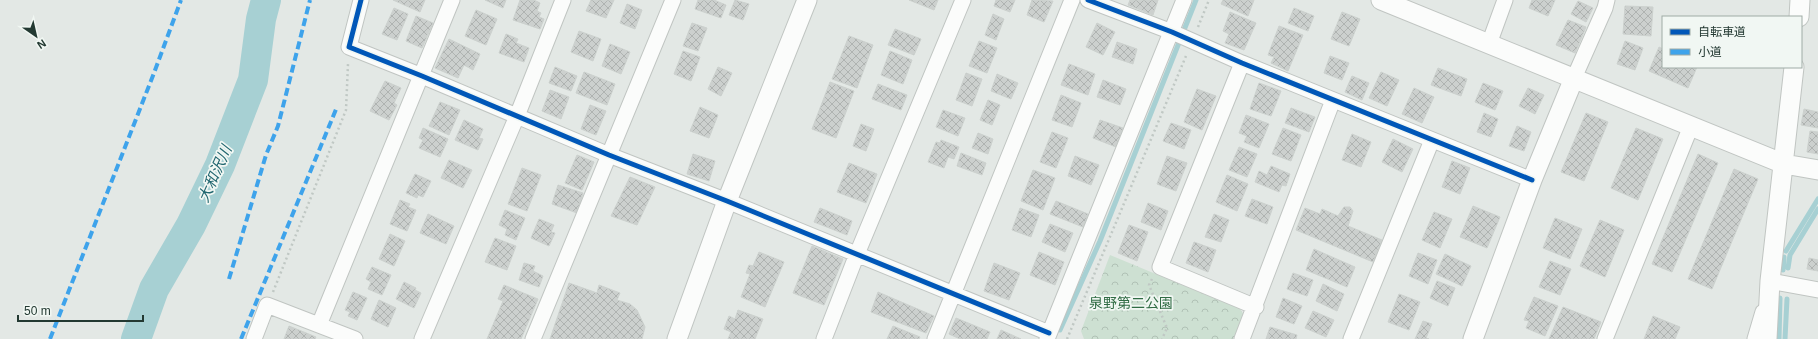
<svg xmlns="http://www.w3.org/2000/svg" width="1818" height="339" font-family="Arial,'Noto Sans JP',sans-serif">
<defs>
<pattern id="park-crowns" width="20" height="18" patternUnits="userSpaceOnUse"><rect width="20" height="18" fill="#cde0d2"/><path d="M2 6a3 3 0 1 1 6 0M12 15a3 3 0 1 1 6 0" fill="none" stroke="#b0c1b5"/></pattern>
<pattern id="building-cross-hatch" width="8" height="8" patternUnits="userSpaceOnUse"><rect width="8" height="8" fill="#ccd0ce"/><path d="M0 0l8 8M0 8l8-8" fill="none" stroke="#afb3b1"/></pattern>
</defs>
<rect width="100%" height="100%" fill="#e3e8e5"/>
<path fill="url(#park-crowns)" d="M1110 255 1240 309 1244 315 1233 339H1084L1081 331Z"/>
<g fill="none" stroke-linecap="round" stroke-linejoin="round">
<path stroke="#a7d0d3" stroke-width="5" d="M1786 251 1818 199
M1788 268 1790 255 1818 209
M1783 270 1784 257
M1060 330 1100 241 1196 0
M1779 339 1780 298
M1785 339 1787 299"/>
<path stroke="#a7d0d3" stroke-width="30" d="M136 339 154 289 191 225 220 165 253 80 261 19 266 0"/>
</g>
<path fill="url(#building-cross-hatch)" stroke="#ccd1ce" d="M393 0H425L420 12Z
M485 0H506L503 8Z
M520 0H534L540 3 537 11 541 13 539 17 544 19 540 29 513 20Z
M591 0H614L606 18 586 11Z
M698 0H714L726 5 721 18 695 9Z
M735 0 749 4 743 20 729 15Z
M909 0H938L934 10Z
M996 0H1015L1010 12 994 6Z
M1032 0 1053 1 1044 22 1027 15Z
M1130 0H1158L1153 15 1128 5Z
M1223 0H1254L1248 16 1221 4Z
M1532 0H1555L1548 16 1529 8Z
M1578 1 1593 8 1586 22 1571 14Z
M627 4 642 10 635 29 620 23Z
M1625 6 1653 7 1651 36 1623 34Z
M394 8 408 14 397 40 382 34Z
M1294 8 1314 16 1308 31 1288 23Z
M476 10 497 19 486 45 465 36Z
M1230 12 1256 23 1244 50 1225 43 1229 34 1223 31Z
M1342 12 1360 19 1349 46 1331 39Z
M993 14 1004 19 996 40 985 35Z
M416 16 433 23 422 48 406 41Z
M1568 20 1586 27 1575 53 1556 45Z
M692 23 707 28 698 51 683 46Z
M1097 23 1115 32 1103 55 1086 47Z
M1279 26 1303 35 1288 71 1271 63 1274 57 1268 55Z
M895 29 921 39 914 55 888 45Z
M579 31 601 39 593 61 571 52Z
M506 34 518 39 516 43 529 48 524 62 499 53Z
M849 36 873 45 857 88 832 79Z
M449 39 480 54 473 70 464 65 458 78 435 68Z
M979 41 997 48 987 73 969 66Z
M1625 41 1643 48 1635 70 1617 64Z
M1117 42 1137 49 1133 64 1112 57Z
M610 44 630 52 621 74 602 66Z
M1659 47 1663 49V67H1697L1688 88 1649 71Z
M683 51 700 57 691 81 674 74Z
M890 51 912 60 903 84 881 75Z
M1330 56 1349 63 1342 80 1324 73Z
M1069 64 1095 74 1088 95 1061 85Z
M555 67 577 76 571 91 549 83Z
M718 67 732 73 721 96 708 89Z
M1438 68 1467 79 1461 96 1431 85Z
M584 72 615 84 607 105 576 93Z
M1381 72 1399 80 1387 106 1369 98Z
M966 73 982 79 972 106 956 100Z
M997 74 1018 83 1011 99 991 91Z
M1352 76 1369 83 1362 100 1345 92Z
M1103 80 1126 89 1120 105 1097 97Z
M385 81 401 88 394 103 397 105 389 120 370 111Z
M830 82 854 91 836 138 812 129Z
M1259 83 1281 91 1271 116 1250 109Z
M1483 83 1503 91 1495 110 1475 102Z
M878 84 907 95 901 110 872 99Z
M1414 88 1434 97 1422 123 1402 114Z
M1528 88 1544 95 1535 114 1519 106Z
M1197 89 1216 96 1202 130 1184 122Z
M550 90 569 97 561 119 542 111Z
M1061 95 1081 103 1072 127 1052 120Z
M988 100 1000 105 992 125 980 120Z
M440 102 460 110 449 135 429 126Z
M590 105 606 111 596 135 581 129Z
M700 107 718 115 709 138 690 131Z
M1291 108 1315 117 1309 132 1285 123Z
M1804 109 1818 112V128L1801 125Z
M943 110 965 118 958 136 936 127Z
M1484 113 1498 119 1491 137 1477 132Z
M1586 113 1608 122 1584 181 1561 172Z
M1246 115 1269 124 1259 148 1244 142 1247 136 1239 133Z
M464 120 483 129 479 138 483 139 478 150 455 140Z
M1100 120 1123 128 1116 147 1093 138Z
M1171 123 1191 130 1184 149 1163 141Z
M861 124 874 129 866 151 853 146Z
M1517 126 1531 132 1524 151 1509 146Z
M423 128 448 139 440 157 419 148 423 140 419 138Z
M1283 128 1301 135 1291 161 1272 154Z
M1636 128 1663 139 1638 200 1611 188Z
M1810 131 1818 132V154L1807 152Z
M1052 132 1068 138 1056 168 1040 162Z
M978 133 993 139 988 154 972 148Z
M1352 134 1371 142 1361 167 1342 160Z
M1393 139 1413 149 1402 172 1382 162Z
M941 140 959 147 954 159 948 157 944 168 928 162 936 142 940 143Z
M1239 147 1257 154 1247 177 1229 170Z
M961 153 986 163 982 175 957 166Z
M693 154 715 161 709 181 687 174Z
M1698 154 1718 163 1672 272 1652 264Z
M577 155 594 162 582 190 565 183Z
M1075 156 1099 165 1091 185 1068 176Z
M1167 156 1187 163 1176 191 1157 184Z
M449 160 472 170 463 188 441 178Z
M1452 161 1470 168 1460 194 1442 187Z
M849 163 877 174 866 203 837 192Z
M1271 166 1290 174 1286 186 1282 185 1279 192 1255 182 1259 171 1267 175Z
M522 168 541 175 527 211 508 204Z
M1734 169 1758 179 1712 289 1688 279Z
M1033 170 1055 178 1043 210 1021 201Z
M415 174 431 181 423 197 418 195 417 198 406 193Z
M1227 175 1248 184 1237 211 1216 202Z
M630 177 655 187 637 225 611 216Z
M558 185 583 193 577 213 552 204Z
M1252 199 1273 207 1267 224 1245 216Z
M400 200 410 204 408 207 416 210 407 231 390 224Z
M1056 201 1088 214 1083 227 1050 214Z
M1148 203 1168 211 1161 230 1141 222Z
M1473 206 1500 217 1487 248 1460 237Z
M1344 207H1350L1353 211 1348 226 1382 240 1373 262 1296 230 1305 208 1320 214 1322 209 1338 216Z
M820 208 852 221 847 235 814 222Z
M1020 208 1039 215 1031 237 1012 230Z
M505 210 525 218 516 240 505 235 507 229 499 225Z
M1434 212 1452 219 1440 248 1422 240Z
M428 214 454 226 446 244 420 233Z
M1214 214 1229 220 1221 242 1205 237Z
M1555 218 1582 229 1570 259 1543 248Z
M539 219 554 225 551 232 555 233 549 246 531 238Z
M1600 220 1624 230 1605 277 1580 266Z
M1050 224 1073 233 1065 252 1042 242Z
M1129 225 1148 232 1137 261 1118 253Z
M390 234 405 241 394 266 379 259Z
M495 238 516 246 507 270 485 262Z
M1194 242 1216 250 1208 272 1186 263Z
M812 246 843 259 824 305 793 293Z
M1314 249 1355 267 1347 287 1306 270Z
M759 252 784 262 765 307 741 297 750 274 746 273 749 265 753 266Z
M1039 252 1064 262 1055 285 1030 275Z
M1418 253 1437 260 1428 284 1409 276Z
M1445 254 1471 266 1462 286 1436 274Z
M1809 258 1818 260V271L1807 269Z
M1550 261 1571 269 1560 295 1539 287Z
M524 263 535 266 533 271 543 276 539 287 519 280Z
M994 263 1020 273 1009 300 984 291Z
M372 267 391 275 382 295 368 289 371 282 366 279Z
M1293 273 1313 280 1307 296 1287 289Z
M1437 281 1455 288 1448 306 1430 298Z
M404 282 416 288 415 290 421 293 414 308 396 299Z
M569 283 597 293 599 285 620 293 617 300 630 304 637 310 645 327 642 339H550Z
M1323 284 1344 294 1337 311 1316 301Z
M504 285 538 299 521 339H487L503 301 498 299Z
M353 292 367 298 357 320 348 316 350 312 345 310Z
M878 292 934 316 926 333 871 312Z
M1399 294 1420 302 1409 330 1388 322Z
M1534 297 1558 306 1545 336 1526 328 1529 321 1524 320Z
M1283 298 1302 306 1294 324 1276 317Z
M1167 299 1174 303 1171 310 1164 307Z
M379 300 396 308 388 327 371 319Z
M1563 307 1601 322 1594 339H1549Z
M738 310 763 319 755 339H728L731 332 724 329 729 316 735 319Z
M1313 311 1334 320 1326 337 1305 328Z
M1653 316 1680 327 1675 339H1644Z
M956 318 990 332 987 339H960L949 334Z
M1423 321 1432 324 1426 338 1429 339H1415Z
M289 326 316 337 315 339H284Z
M893 326 920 337 919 339H887Z
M1270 327 1297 335 1296 339H1266Z
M1001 330 1021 339H997Z"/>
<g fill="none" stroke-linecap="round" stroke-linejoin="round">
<defs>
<path id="minor" d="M361 0 349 47 422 76 609 155 727 201 1049 333
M1088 0 1172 32 1242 63 1532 180
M1489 44 1505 0
M1242 63 1160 267 1256 307
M1574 78 1605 8 1607 0
M1768 291 1770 281 1818 290
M319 325 452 0
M254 339 267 305 355 339
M422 339 517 116 563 0
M533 339 673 0
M824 339 857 254 963 0
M935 339 1072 0
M1047 339 1184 0
M1242 339 1333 100
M1351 339 1432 140
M1605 339 1691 126
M1755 339 1763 312"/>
<path id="tertiary" d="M1381 0 1784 164 1818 170
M1799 17 1800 0
M677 339 727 201 807 0
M1473 339 1532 180 1574 78
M1767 339 1770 281 1794 67"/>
</defs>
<use href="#minor" stroke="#c0c5c2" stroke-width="17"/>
<use href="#tertiary" stroke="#c0c5c2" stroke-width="21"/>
<path stroke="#c0c8c4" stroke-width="2.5" stroke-dasharray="2 3" stroke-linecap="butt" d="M1198 27 1209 0
M1152 279 1149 285 1167 328 1162 339
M273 292 346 110 348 64
M1067 339 1186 56"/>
<use href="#minor" stroke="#fbfcfb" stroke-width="15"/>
<use href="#tertiary" stroke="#fbfcfb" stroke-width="19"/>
<path stroke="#3ea3eb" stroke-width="4" stroke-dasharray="8 4" stroke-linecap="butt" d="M229 279 266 155 278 126 310 0
M50 339 154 73 181 0
M241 339 337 107"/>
<defs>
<path id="cycleway" d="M361 0 349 47 422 76 609 155 727 201 1049 333
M1088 0 1172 32 1242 63 1532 180"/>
</defs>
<use href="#cycleway" stroke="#f1f7f3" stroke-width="8"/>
<use href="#cycleway" stroke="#0057b8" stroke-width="5"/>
</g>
<g text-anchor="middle" stroke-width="3.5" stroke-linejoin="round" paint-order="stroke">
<g font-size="14" fill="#306c44" stroke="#f1f7f3">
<text x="1131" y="308">泉野第二公園</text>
</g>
<g font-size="15" font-style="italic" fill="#226770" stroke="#f1f7f3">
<text transform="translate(215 174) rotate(-66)" y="5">大和沢川</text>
</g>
</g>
<rect x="1662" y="16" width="140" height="52" fill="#f1f7f3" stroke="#9faba6"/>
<rect x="1670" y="29" width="20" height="6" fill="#0057b8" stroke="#9faba6"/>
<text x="1698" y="36" font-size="12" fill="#233932">自転車道</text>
<rect x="1670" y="49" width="20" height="6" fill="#3ea3eb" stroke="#9faba6"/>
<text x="1698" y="56" font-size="12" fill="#233932">小道</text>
<g transform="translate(36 36) rotate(146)" stroke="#f1f7f3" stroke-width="3" paint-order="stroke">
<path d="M0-3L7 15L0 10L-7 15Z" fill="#233932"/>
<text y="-6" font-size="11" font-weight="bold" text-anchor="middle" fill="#233932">N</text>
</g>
<path d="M18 315v6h125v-6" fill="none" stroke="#233932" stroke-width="2"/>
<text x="24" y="315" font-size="12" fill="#233932" stroke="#f1f7f3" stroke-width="3" paint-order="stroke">50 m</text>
</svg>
